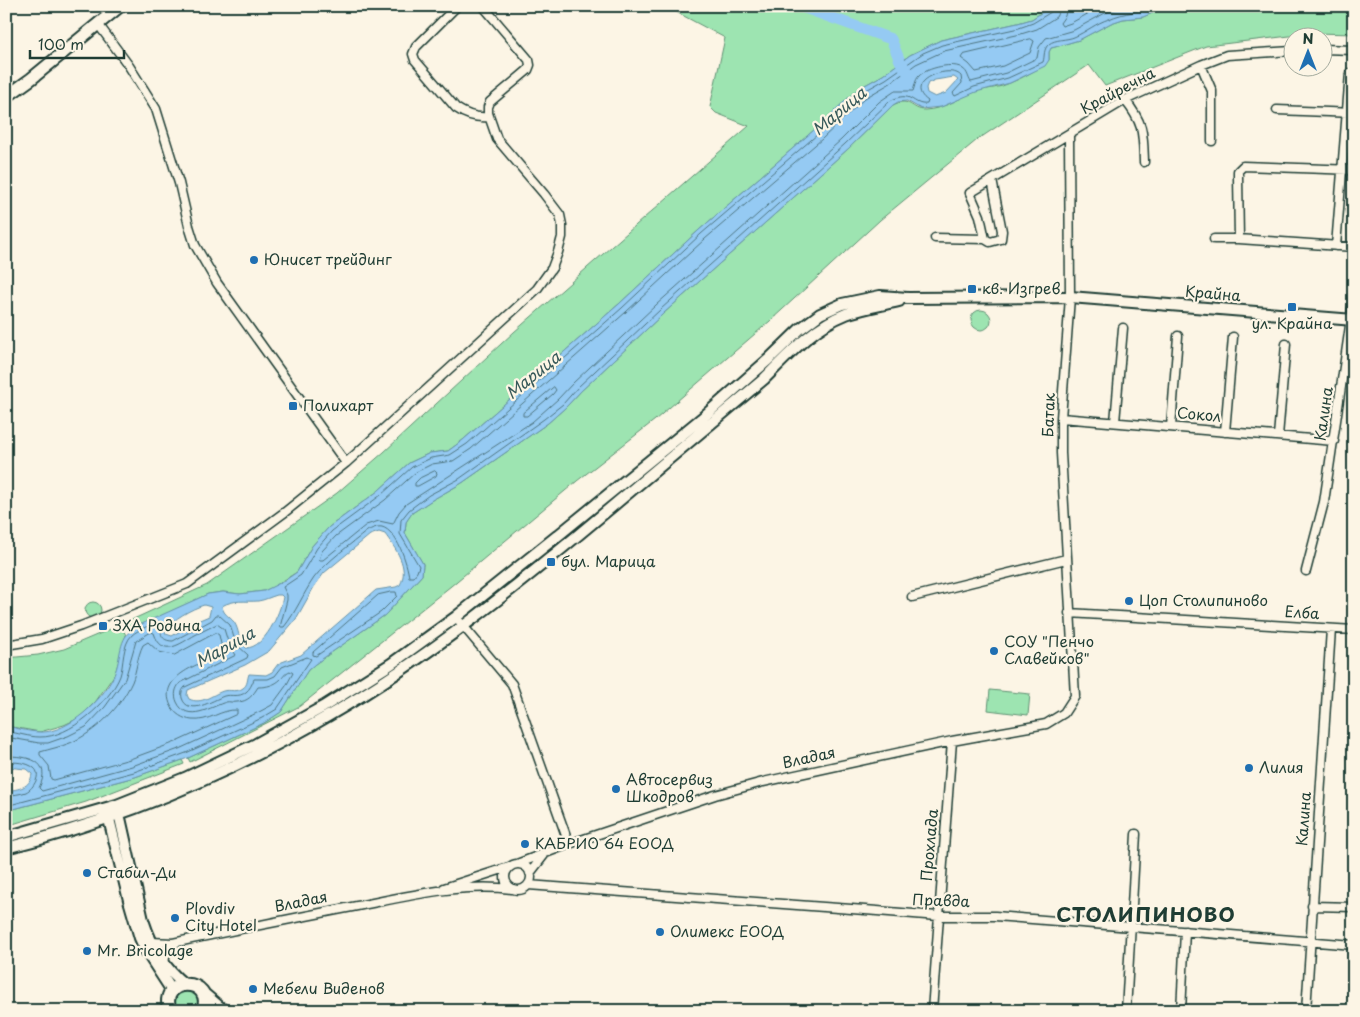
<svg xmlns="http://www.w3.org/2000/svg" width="1360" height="1017" font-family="'Playpen Sans',sans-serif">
<rect width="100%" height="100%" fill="#fcf5e5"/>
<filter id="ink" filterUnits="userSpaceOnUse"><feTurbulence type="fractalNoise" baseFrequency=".02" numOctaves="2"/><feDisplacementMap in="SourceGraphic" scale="10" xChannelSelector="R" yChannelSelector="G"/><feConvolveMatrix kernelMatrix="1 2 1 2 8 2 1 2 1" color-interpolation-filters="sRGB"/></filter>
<g filter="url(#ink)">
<path fill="#9de4b1" stroke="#5e9072" d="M665 6H1051L1032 19 1018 23 941 40 910 55 883 75 858 89 814 130 698 231 619 304 463 440 448 451 430 453 409 463 378 491 329 527 312 546 297 572 273 587 264 591 240 594 223 592 208 594 129 631 125 623 207 585 337 493 384 452 514 332 749 126 716 113 710 107 725 38Z
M1169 6H1354V34L1315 33 1206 46 1105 86 1089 65 977 140 880 220 770 321 655 420 577 481 451 586 300 706 190 762 188 758 264 723 281 712 308 670 315 664 385 615 422 575 423 564 405 533 406 522 412 513 432 500 462 483 548 423 566 407 581 391 664 313 849 148 893 105C910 96 911 110 925 110 943 109 956 100 972 93 981 89 992 89 1002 86 1019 80 1036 71 1049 60V52L1051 48 1055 47 1079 40 1111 23 1123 19 1143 17Z
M971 320a10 10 0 1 1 20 0a10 10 0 1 1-20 0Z
M85 610a8 8 0 1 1 16 0a8 8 0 1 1-16 0Z
M120 625 126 635 115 674 96 701 79 718 64 725 40 732 6 726V658L38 655 64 649Z
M990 690 1030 694 1028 715 988 710Z
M182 760 184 764 86 802 6 826V811L135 777Z
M189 988 199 996 196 1011H177L174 996 177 993Z"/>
<path fill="#95caf3" stroke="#6692a7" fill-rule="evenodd" d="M1051 6H1169L1143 17 1123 19 1111 23 1079 40 1055 47 1051 48 1049 52V60L1045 66 1010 83 976 92 941 107 921 109 907 101 898 102 893 105 849 148 664 313 581 391 566 407 548 423 462 483 432 500 412 513 406 522 405 533 423 564 422 575 385 615 315 664 308 670 281 712 264 723 188 758 135 777 6 811V791C19 789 30 788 32 774L26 769 6 767V726C17 728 29 732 41 732 68 733 104 699 114 675 122 657 117 639 135 627L208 594 223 592 240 594 264 591 284 581 297 572 312 546 329 527 378 491 409 463 430 453 448 451 463 440 619 304 698 231 814 130 858 89 883 75 910 55 941 40 1018 23 1032 19ZM954 77 958 80 946 93 935 97 927 93 926 88 928 83 935 80ZM379 532 385 534C395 548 410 567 400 585L396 587 376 590 301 655 282 662 278 664 272 672 266 675 249 674C247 679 248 685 243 688 237 693 230 689 223 691 211 695 202 705 189 699L187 695 188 690 245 665 269 651 296 619 314 587 324 573 370 535ZM277 595H281L283 597C280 613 265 648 246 648 237 638 240 631 234 622 229 616 223 614 222 606 234 599 245 602 258 601 265 600 270 597 277 595ZM204 605 211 607 209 616 195 622 172 636 166 634 165 630C173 619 191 609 204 605Z"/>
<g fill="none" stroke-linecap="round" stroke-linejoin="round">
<path stroke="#4e7580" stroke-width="1" d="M1053 6 1051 12 1033 23 1019 28 942 45 923 53 886 79 861 93 818 134 701 234 622 308 467 444 450 455 431 458 412 467 381 495 332 531 317 548 301 575 283 587 287 595V600L280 627H284C296 612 303 594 314 578 327 561 350 545 367 531 371 529 377 526 382 527 397 531 407 563 409 577H413L417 572 419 566 400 534 401 520 409 510 429 495 459 479 544 419 563 404 578 387 661 309 845 144 890 101C912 89 912 106 927 104L928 101C901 82 950 63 961 76L962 83 953 93 955 96 974 87 1008 78 1043 62C1045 56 1043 49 1049 44 1055 39 1067 40 1074 37 1086 32 1096 23 1109 19 1124 12 1141 12 1157 6
M1059 6V11L1056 17 1037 29 1021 34 944 51 916 64 889 84 865 98 822 139 705 239 626 312 471 449 453 461 432 464 416 472 385 500 336 536 322 551 319 560H323L366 525 379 521 393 524 399 512 406 504 532 422 558 399 573 383 656 305 841 140 879 102 895 91H913C915 86 915 80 919 76 926 68 955 61 963 69 968 72 968 78 971 82L1006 73 1037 58 1039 47 1046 38 1074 30 1107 12 1120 8 1134 6
M1067 6 1065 16 1060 23 1062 26 1071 23 1102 6
M1031 39 1034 41 1030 53 1003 66 976 72 969 64 961 58 963 55Z
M554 387 556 390 553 394 527 416H523V413Z
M435 471 437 473 436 476 418 486H415V483L420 478Z
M391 592H396L397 596 381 612 316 656 313 655V652L378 595Z
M216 633 219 635 223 653C204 663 156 675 171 706 175 714 183 719 192 720 209 722 221 709 237 710V714L176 742 130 759 54 780 51 779 49 766 40 755V752C50 749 60 747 70 743 96 732 120 708 132 682 137 670 137 657 143 645L148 642 159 652 174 655Z
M6 731C17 733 29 737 40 737 69 738 110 702 120 676 124 664 122 645 132 635 139 629 151 625 160 621L163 624C159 633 161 641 173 641L212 620 216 615H219L230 625 236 644 248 655 247 658 243 660 185 687C182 690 181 693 182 698 188 717 213 700 224 696 231 694 239 698 246 692 250 689 252 684 254 679H268L275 676 282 667 307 657 311 659 277 709 262 718 186 753 134 772 6 806
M6 737 39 743H48L68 736 86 727 105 707 125 679 136 641 151 632 154 633C162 659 181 643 195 635 202 631 210 628 217 624L224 629 229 645 236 655 180 683C175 689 174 695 177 702 187 724 212 706 226 702 229 701 233 703 237 702 248 702 253 695 258 687 267 687 275 685 281 679 285 675 285 673 290 671L293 673 286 686 272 705 259 712 179 749 132 766 42 791 39 788C53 760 27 756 6 756
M6 762C15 762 27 762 34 768 42 774 34 788 26 792 21 794 12 795 6 796"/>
<path stroke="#95caf3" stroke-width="11" d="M799 6 891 39 900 61 908 73"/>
<defs>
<path id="minor" d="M104 6 109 15
M457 6 416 47 413 54 415 60 456 108C466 115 476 118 488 117
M98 24 129 66 156 109 179 183 189 226 195 245 217 283 346 463
M1322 49 1354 50
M1201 65 1212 91V141
M1125 100C1144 124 1143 132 1144 162
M1277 110 1354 113
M992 180 1002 231 1001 239 990 242 985 239 980 216 970 193 1125 100 1201 65 1227 55 1292 51
M935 238 985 239
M1214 239H1239L1354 247
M1239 239 1238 176V171L1243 166 1354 170
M1336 246 1350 73
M1061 418 1334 441
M1115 422 1123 328
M1171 427 1178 336
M1225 432 1233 337
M1278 436 1286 344
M1306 571 1324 502 1351 319 1354 289
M912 597 1066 559
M1069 613 1354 630
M460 622 512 684 569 844
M6 645 42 639 81 626 187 584 285 512 346 463 537 289 552 268 558 252 562 237V225L560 215 544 194 497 139 488 113V107L490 102 528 70 530 65 529 60 483 6
M505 877a13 13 0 1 1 26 0a13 13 0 1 1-26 0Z
M517 864 569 844 715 795 763 782 952 741 1046 724 1064 713 1075 696 1061 453V418L1070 297 1069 135
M530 873 544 855
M528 885 865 910 938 916H995L1354 945
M444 888 509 867
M1312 906 1354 907
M151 942 173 943 166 951 164 964
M173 943C234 930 295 918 357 906 408 896 460 883 512 889
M932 1011 952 741
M1126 1011 1136 834
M1181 1011 1185 931
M1306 1011 1331 629"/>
<path id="tertiary" d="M118 809 143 920C151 945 163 968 184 984
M107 811 129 900 140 938 146 951 172 991
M6 837 117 805 185 778 256 744 323 707 391 664 456 617 561 533 701 419 768 360 800 329 820 314 842 304 880 296 908 298 1070 297 1354 320
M6 848C119 820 227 775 328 716 428 658 519 585 608 510 660 466 712 423 764 379 789 354 813 327 846 314 863 308 882 305 899 301"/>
<path id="secondary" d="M6 97 31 79 120 6"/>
<path id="primary" d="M203 994 223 1011
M170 1011C157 976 216 976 203 1011"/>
</defs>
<use href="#minor" stroke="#1f3d34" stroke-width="11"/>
<use href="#tertiary" stroke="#1f3d34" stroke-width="14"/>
<use href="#secondary" stroke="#1f3d34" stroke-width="15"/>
<use href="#primary" stroke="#1f3d34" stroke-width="16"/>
<use href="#minor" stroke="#fcf5e5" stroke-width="8"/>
<use href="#tertiary" stroke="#fcf5e5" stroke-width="10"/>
<use href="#secondary" stroke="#fcf5e5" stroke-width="11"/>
<use href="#primary" stroke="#fcf5e5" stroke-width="12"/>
</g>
</g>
<g fill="#1f6fb2" stroke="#fcf5e5" stroke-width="2">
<circle cx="254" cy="260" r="5"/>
<rect x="967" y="284" width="10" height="10" rx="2.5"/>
<rect x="1287" y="302" width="10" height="10" rx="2.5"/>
<rect x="288" y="401" width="10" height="10" rx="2.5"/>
<rect x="546" y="557" width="10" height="10" rx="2.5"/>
<circle cx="1129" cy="601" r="5"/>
<rect x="98" y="621" width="10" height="10" rx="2.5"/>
<circle cx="994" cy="651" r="5"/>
<circle cx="1249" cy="768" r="5"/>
<circle cx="616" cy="789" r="5"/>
<circle cx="525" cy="844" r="5"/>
<circle cx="87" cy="873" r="5"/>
<circle cx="175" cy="918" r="5"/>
<circle cx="660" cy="932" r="5"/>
<circle cx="87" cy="951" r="5"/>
<circle cx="253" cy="989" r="5"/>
</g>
<g text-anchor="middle" stroke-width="4.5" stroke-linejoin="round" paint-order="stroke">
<g font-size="15" fill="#1f3d34" stroke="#fcf5e5">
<text transform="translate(1118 91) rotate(-28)" y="5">Крайречна</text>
<text transform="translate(1213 294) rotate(5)" y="5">Крайна</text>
<text transform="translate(1324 414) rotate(-82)" y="5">Калина</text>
<text transform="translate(1049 415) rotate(-88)" y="5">Батак</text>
<text transform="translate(1199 415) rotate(5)" y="5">Сокол</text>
<text transform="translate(1302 613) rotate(4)" y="5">Елба</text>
<text transform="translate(809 758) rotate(-12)" y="5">Владая</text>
<text transform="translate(1304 819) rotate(-86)" y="5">Калина</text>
<text transform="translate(930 845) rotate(-85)" y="5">Прохлада</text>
<text transform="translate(941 901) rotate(2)" y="5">Правда</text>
<text transform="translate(301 902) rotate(-11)" y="5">Владая</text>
</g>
<g font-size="15" fill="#1f3d34" stroke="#fcf5e5" text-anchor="start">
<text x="264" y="265">Юнисет трейдинг</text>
<text x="982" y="294">кв. Изгрев</text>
<text x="1292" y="329" text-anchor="middle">ул. Крайна</text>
<text x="303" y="411">Полихарт</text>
<text x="561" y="567">бул. Марица</text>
<text x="1139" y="606">Цоп Столипиново</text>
<text x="113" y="631">ЗХА Родина</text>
<text x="1004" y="647">СОУ "Пенчо<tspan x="1004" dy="17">Славейков"</tspan></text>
<text x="1259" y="773">Лилия</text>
<text x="626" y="785">Автосервиз<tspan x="626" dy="17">Шкодров</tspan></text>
<text x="535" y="849">КАБРИО 64 ЕООД</text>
<text x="97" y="878">Стабил-Ди</text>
<text x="185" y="914">Plovdiv<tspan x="185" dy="17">City Hotel</tspan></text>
<text x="670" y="937">Олимекс ЕООД</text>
<text x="97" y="956">Mr. Bricolage</text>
<text x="263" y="994">Мебели Виденов</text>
</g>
<g font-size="16" font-style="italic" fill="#37595a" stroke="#fcf5e5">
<text transform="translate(839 111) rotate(-40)" y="6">Марица</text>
<text transform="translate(533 375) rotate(-39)" y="6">Марица</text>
<text transform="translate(225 647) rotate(-29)" y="6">Марица</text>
</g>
<g font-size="20" font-weight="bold" letter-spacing="1" fill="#1f3d34" stroke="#fcf5e5">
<text x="1146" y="922">СТОЛИПИНОВО</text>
</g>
</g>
<rect width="1360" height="1017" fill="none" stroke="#fcf5e5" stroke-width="25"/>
<rect x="12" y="12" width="1335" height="992" fill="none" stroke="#1f3d34" stroke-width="2" filter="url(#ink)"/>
<g transform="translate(1308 52)"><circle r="24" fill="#fcf5e5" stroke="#a4ab9e"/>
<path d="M0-4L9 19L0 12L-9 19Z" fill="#1f6fb2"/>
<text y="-8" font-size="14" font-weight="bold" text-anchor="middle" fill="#1f3d34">N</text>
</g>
<path d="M30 50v8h94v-8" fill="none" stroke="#1f3d34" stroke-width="2.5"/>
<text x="38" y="50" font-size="15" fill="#1f3d34" stroke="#fcf5e5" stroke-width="4" paint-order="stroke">100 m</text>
</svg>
